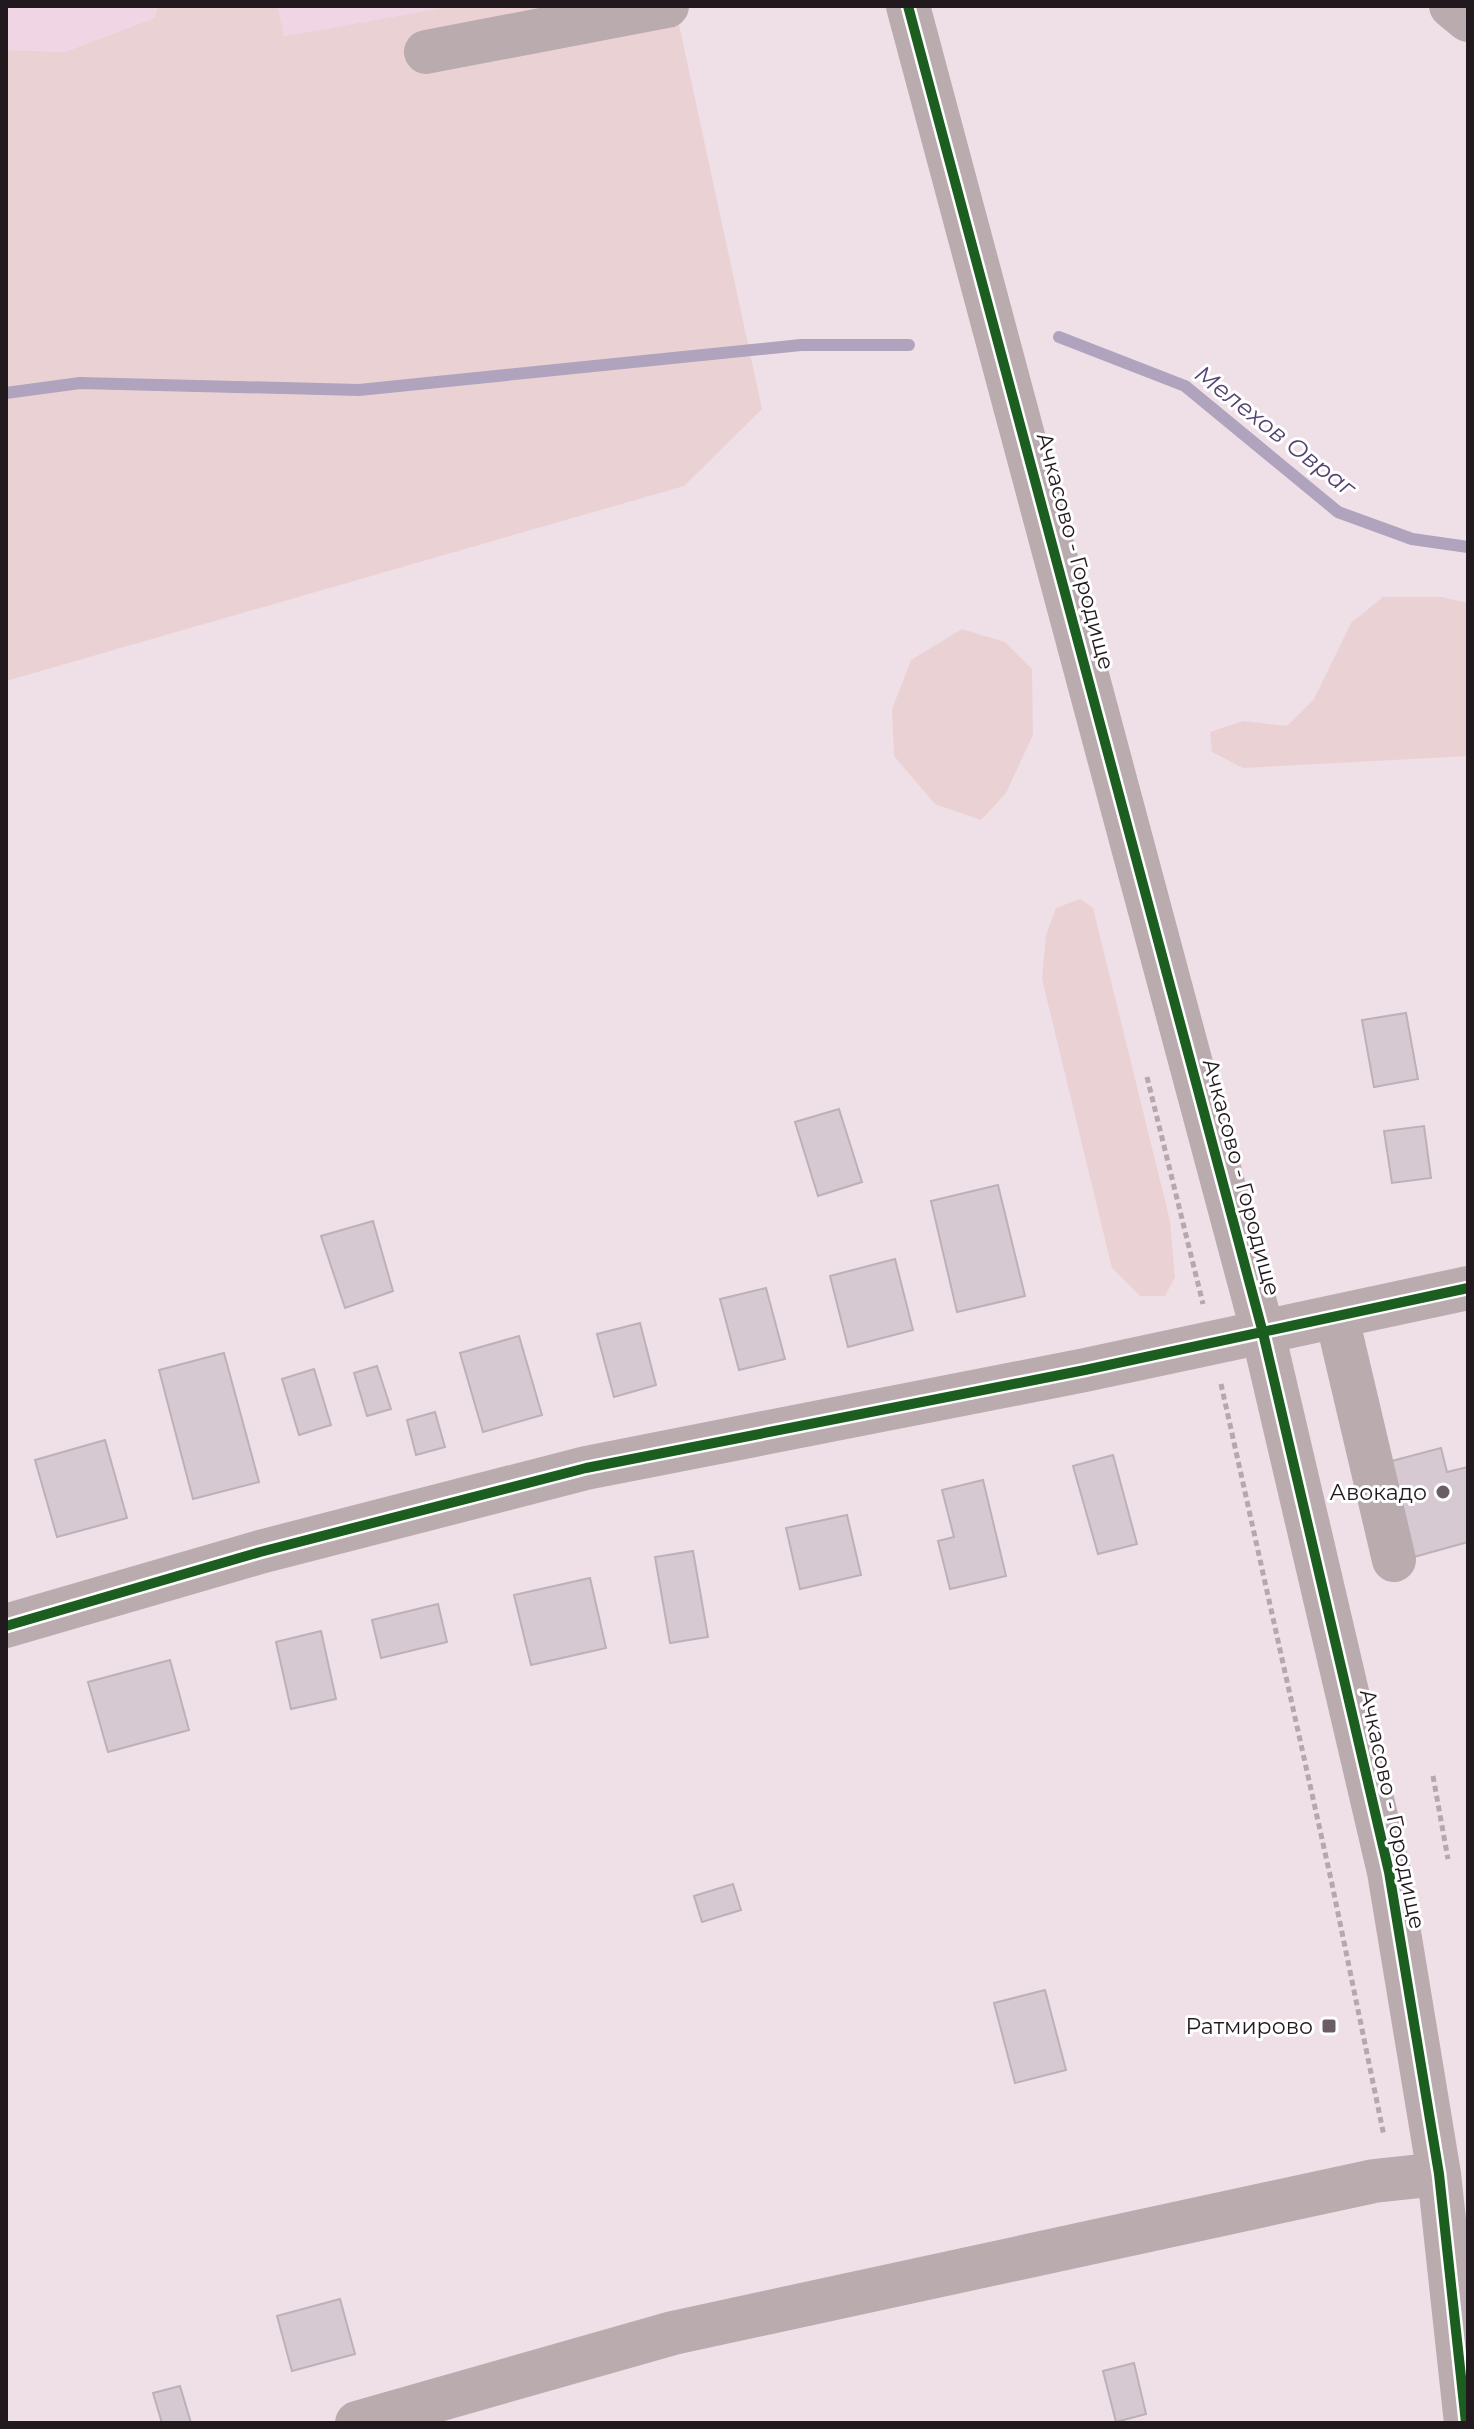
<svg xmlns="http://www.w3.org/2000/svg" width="1474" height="2429" font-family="Montserrat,sans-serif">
<rect width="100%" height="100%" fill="#efdfe7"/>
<path fill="#f0d6e4" d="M6 6H158L156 18 65 52 6 50Z
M278 6H454L284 36Z"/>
<path fill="#ead2d4" d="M158 6H278L284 36 454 6H675L762 409 684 486 6 681V50L65 52 155 18Z
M1383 597H1442L1468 603V756L1243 768 1212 752 1210 732 1243 721 1287 726 1314 699 1351 623Z
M962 629 1005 642 1032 669 1033 735 1006 793 981 820 935 804 894 756 892 709 911 660Z
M1080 899 1093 908 1170 1221 1175 1277 1165 1296H1140L1112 1268 1042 979 1046 935 1056 908Z"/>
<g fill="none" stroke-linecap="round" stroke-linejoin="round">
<path stroke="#afa3bd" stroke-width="12" d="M1059 337 1185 386 1338 512 1412 539 1468 547
M6 393 80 383 359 390 801 345H909"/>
</g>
<path fill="#d6c9d2" stroke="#bcb1b9" stroke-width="2" d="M1406 1013 1418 1079 1374 1087 1362 1020Z
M839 1109 862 1182 818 1196 795 1122Z
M1424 1126 1431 1178 1392 1183 1384 1131Z
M998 1185 1025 1296 957 1312 931 1201Z
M373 1221 393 1291 345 1308 321 1236Z
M895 1259 913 1330 848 1347 830 1276Z
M766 1288 785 1359 739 1370 720 1299Z
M640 1323 656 1385 614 1397 597 1334Z
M519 1336 542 1415 483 1432 460 1353Z
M224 1353 259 1482 193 1499 159 1370Z
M377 1366 391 1409 367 1416 354 1373Z
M314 1369 331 1425 299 1435 282 1379Z
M435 1412 445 1447 416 1455 407 1420Z
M105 1440 127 1518 57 1537 35 1460Z
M1441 1448 1447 1472 1468 1467V1542L1414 1557 1388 1462Z
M1113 1455 1137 1544 1098 1554 1073 1466Z
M983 1480 1006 1576 950 1589 938 1541 954 1537 942 1490Z
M847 1515 861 1575 800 1589 786 1528Z
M693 1551 708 1637 670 1643 655 1557Z
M590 1578 606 1648 531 1665 514 1595Z
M438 1604 447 1642 381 1658 372 1620Z
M321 1631 336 1699 291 1709 276 1642Z
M170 1660 189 1730 108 1752 88 1682Z
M733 1884 741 1910 702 1922 694 1896Z
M1045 1990 1066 2070 1015 2083 994 2003Z
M340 2299 355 2354 292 2371 277 2316Z
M1134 2363 1146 2414 1116 2422 1103 2371Z
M180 2386 191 2423H162L153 2393Z"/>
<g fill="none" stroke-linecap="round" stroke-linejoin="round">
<path stroke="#b4a8ac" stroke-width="5" stroke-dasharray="6 4" stroke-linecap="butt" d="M1147 1077 1203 1304
M1221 1384 1332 1884 1384 2136
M1433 1776 1448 1859"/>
<path stroke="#baabaf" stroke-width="44" d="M908 6 1263 1333 1389 1872 1439 2174 1466 2423
M1451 6 1468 20
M426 52 667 6
M1337 1318 1394 1560
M6 1626 260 1552 586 1468 1085 1370 1468 1288
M357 2423 673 2333 1374 2181 1439 2174"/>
<defs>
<path id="cycleway" d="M908 6 1263 1333 1389 1872 1439 2174 1466 2423
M6 1626 260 1552 586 1468 1085 1370 1468 1288"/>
</defs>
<use href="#cycleway" stroke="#fff" stroke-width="15"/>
<use href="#cycleway" stroke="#1b5e20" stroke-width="10"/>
</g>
<g fill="#6a5e64" stroke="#fff" stroke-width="3">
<circle cx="1443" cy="1492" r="8"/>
<rect x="1321" y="2018" width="16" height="16" rx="4"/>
</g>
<g text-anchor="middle" stroke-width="6" stroke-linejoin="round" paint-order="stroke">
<g font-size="22" fill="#22191e" stroke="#fff">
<text transform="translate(1076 551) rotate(75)" y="8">Ачкасово - Городище</text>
<text transform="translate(1242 1177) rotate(75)" y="8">Ачкасово - Городище</text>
<text transform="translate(1393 1809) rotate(78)" y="8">Ачкасово - Городище</text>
</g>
<g font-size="22" fill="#22191e" stroke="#fff" text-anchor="end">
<text x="1427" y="1500">Авокадо</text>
<text x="1313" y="2034">Ратмирово</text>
</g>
<g font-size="24" font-style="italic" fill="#534272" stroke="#fff">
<text transform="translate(1275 431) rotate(38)" y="8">Мелехов Овраг</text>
</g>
</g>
<rect width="1474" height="2429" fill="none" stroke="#22191e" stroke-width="16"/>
</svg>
